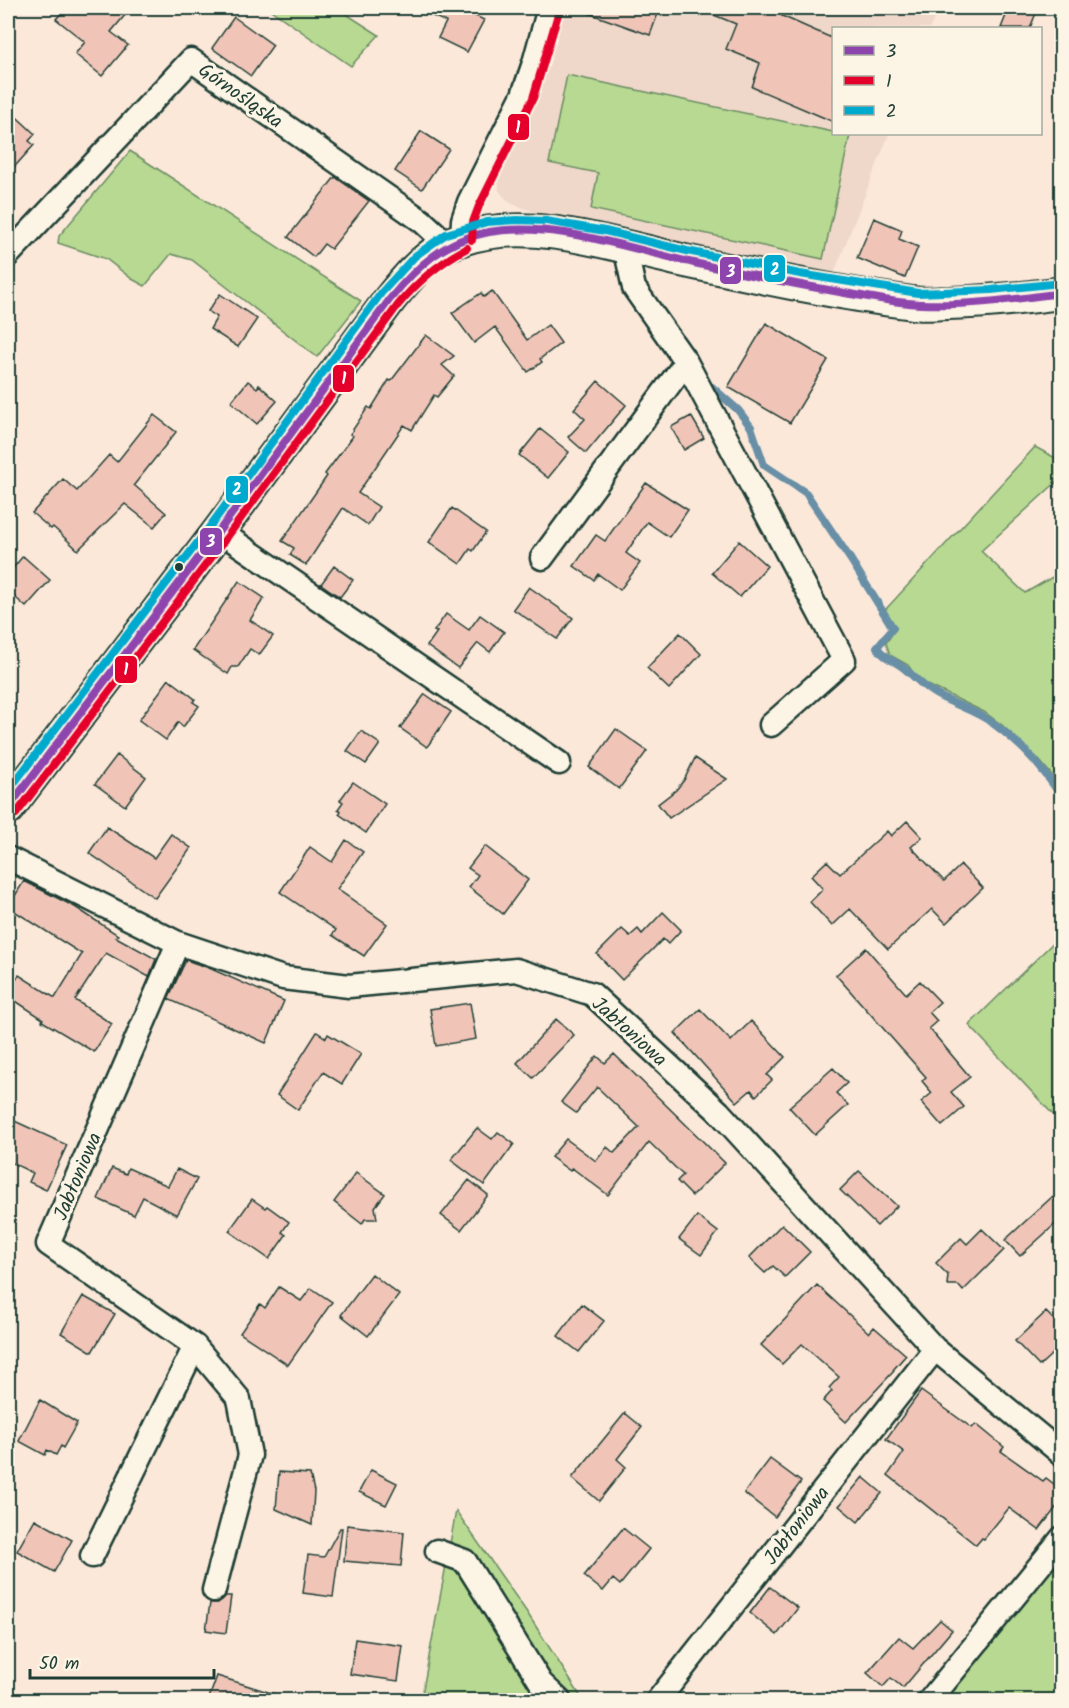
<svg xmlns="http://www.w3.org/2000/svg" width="1069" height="1708" font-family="Kalam,sans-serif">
<rect width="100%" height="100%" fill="#fbe8d9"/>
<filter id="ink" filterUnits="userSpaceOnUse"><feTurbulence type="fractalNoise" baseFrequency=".0167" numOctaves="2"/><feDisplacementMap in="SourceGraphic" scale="12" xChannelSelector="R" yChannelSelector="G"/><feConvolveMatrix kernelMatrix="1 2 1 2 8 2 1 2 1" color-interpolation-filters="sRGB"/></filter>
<g filter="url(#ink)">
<path fill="#efd8c9" d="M563 8H939L930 28H834V134H889L833 276 540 214 510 203 499 191 498 172 517 143 548 69Z"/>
<path fill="#b7d992" stroke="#6b8b63" stroke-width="1.5" d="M268 8H337L379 35 351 66Z
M567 75 833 132 834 134 850 135 823 259 591 209 598 173 549 163Z
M130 151 361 301 317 357 192 260 171 254 145 286 132 279 106 259 58 243 59 236Z
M1035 447 1061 461V478L981 551 1025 593 1061 572V786L1040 761 1002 725 984 712 926 684 915 675 908 665 890 655 886 643 896 628 885 610Z
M1061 935V1123L969 1025Z
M456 1511 526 1611 583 1700H421Z
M1061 1555V1700H944Z"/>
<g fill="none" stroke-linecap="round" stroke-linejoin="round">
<path stroke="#678fa6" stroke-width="8" d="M712 387 738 410 751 427 764 465 806 493 851 560 893 628 877 647C883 658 896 661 905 669 916 678 924 688 937 695 955 705 977 711 994 724 1020 743 1045 770 1062 798"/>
</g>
<path fill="#f0c5b8" stroke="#1f3d34" stroke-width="1.5" d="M66 8H131L111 32 128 45 102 76 75 54 85 42 56 19Z
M415 8H459L484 20 467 52 438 38 446 22Z
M581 8H660L650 35 580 10Z
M697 8H785L782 16 834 39V122L752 87 760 63 726 49 736 24Z
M1009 8H1038L1030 28H1001Z
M234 17 273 45 251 76 212 48Z
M8 109 35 134 29 141 34 145 8 174Z
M421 131 449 149 422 189 395 171Z
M335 177 369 201 331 249 324 244 314 257 288 237Z
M874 218 902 230 899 239 918 247 905 278 857 258Z
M492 291 527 340 548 325 561 343 540 359 542 362 528 372 495 327 474 343 452 313 481 293 484 297Z
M220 294 257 319 238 347 210 329 217 317 208 311Z
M766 323 828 360 790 423 728 387Z
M426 335 454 356 442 365 454 376 437 397 434 395 412 430 404 425 358 493 379 507 368 525 343 508 306 565 290 555 294 548 282 541 327 476 325 474 353 436 350 434 368 407 371 409 389 380 391 381Z
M248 381 257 388 259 385 277 401 257 424 231 402Z
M598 381 626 405 586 453 568 437 585 419 574 409Z
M154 415 176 432 134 485 166 513 154 527 125 504 78 550 53 527 51 529 32 513 63 479 77 491 109 455 117 462Z
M691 416 704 438 684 450 671 427Z
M540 429 569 452 548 478 519 455Z
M646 483 688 510 669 537 647 522 626 553 640 563 620 590 598 574 594 580 574 566 596 535 605 541Z
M452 508 486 532 473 551 470 549 460 564 429 542Z
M739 541 767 566 740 597 712 573Z
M23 556 50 580 26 607 8 591V574Z
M334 566 353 580 340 597 321 584Z
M239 581 264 598 250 620 273 636 259 655 250 649 238 667H232L228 674 193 650Z
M529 587 573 618 557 639 513 609Z
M446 614 469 630 480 615 504 632 490 652 478 643 458 668 427 646 437 632 434 631Z
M680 633 701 654 669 689 647 668Z
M169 679 195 699 193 702 199 706 183 727 178 722 166 740 139 720Z
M425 694 451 712 427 747 400 728Z
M616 729 647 751 619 789 589 767Z
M361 731 380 744 366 764 347 751Z
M117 755 146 777 125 806 95 784Z
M695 758 727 779 669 818 658 804 676 790 684 780Z
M353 782 385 804 366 833 339 814 341 811 338 809 343 802 340 800Z
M907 821 922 837 911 847 944 881 961 865 983 888 946 923 932 909 888 949 850 909 832 926 810 902 823 889 811 876 827 861 840 874 887 831 891 836Z
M107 827 154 858 171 834 191 848 155 898 89 853Z
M346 840 363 852 337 889 387 924 364 956 332 935 336 930 280 892 310 847 332 862Z
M485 846 528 880 503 914 469 887 478 875 468 868Z
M24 881 75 907 118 935 116 937 156 959 149 977 106 953 75 1000 112 1024 94 1052 42 1021 43 1019 8 996V992L19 975 55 998 82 954 8 907Z
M663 912 681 930 668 944 663 939 622 980 597 954 622 929 630 936 638 929 642 934Z
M866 948 906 994 920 981 940 1002 929 1012 937 1021 929 1028 970 1077 951 1092 964 1107 942 1126 921 1102 932 1093 922 1081 926 1077 836 975Z
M186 960 209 968 284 1001 266 1043 168 999Z
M470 1003 476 1039 436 1046 430 1009Z
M700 1009 731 1041 751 1021 785 1057 767 1075 772 1080 756 1096 751 1090 737 1102 675 1033Z
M556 1019 574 1035 533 1078 517 1063Z
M317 1032 326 1038 328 1034 361 1054 342 1084 323 1072 298 1110 277 1095Z
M614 1054 725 1163 692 1196 677 1181 683 1175 649 1142 608 1195 572 1168 570 1171 551 1157 566 1139 596 1161 607 1147 614 1153 639 1127 597 1087 576 1113 561 1102 597 1056 605 1063Z
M833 1068 847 1083 836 1093 848 1105 815 1135 789 1107Z
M8 1118 67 1145 46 1190 29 1182 33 1173 8 1161Z
M477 1128 492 1139 498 1132 514 1144 484 1185 451 1160Z
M112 1168 126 1174 128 1168 168 1186 177 1169 197 1179 177 1215 143 1197 134 1215 98 1199Z
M859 1171 897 1206 877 1226 840 1190Z
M356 1173 385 1194 375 1207 377 1219H365L362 1224 334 1202Z
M469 1180 488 1195 461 1230 441 1215Z
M1052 1197 1062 1208V1218L1020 1256 1005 1240Z
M252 1199 265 1208 267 1206 289 1222 282 1232 286 1235 269 1259 229 1231Z
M697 1216 718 1232 701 1255 679 1239Z
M782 1224 810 1252 785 1277 773 1266 765 1273 749 1258Z
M982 1229 1004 1250 963 1291 958 1285H947L948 1275 936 1263 961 1238 967 1244Z
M372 1274 399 1295 368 1336 341 1315Z
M817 1285 869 1333 874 1327 906 1355 893 1370 894 1371 846 1422 823 1401 832 1391 829 1388 839 1377 802 1344 782 1364 761 1345Z
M279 1287 301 1301 311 1288 332 1302 288 1365 240 1333 260 1304 265 1308Z
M83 1296 115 1314 92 1352 61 1333Z
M582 1304 604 1321 579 1352 558 1336Z
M1046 1312 1062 1328V1345L1039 1366 1015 1341Z
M921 1391 972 1428 976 1424 1004 1447 1001 1451 1043 1481 1046 1478 1062 1490V1500L1039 1530 1009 1508 984 1539 982 1538 976 1545 888 1475 904 1452 886 1439Z
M40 1400 77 1423 63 1448 61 1446 56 1455 47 1450 45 1455 19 1441Z
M625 1413 642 1427 617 1459 626 1467 599 1501 572 1478Z
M770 1459 801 1482 775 1517 744 1493Z
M371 1470 397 1483 386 1505 359 1492Z
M279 1472 310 1474 314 1491 312 1525 276 1509Z
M863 1477 882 1493 858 1522 839 1506Z
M35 1519 72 1540 54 1572 17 1551Z
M347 1525 404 1532 401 1566 344 1561Z
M340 1528H342L333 1597 303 1593 308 1555 324 1557Z
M623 1528 649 1549 620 1585 613 1579 603 1591 584 1576Z
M770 1587 798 1608 777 1635 750 1613Z
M226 1596H231L226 1633 206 1630 210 1603H218Z
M940 1620 952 1630 903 1688 891 1678 883 1687 867 1673 899 1637 913 1648Z
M355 1639 403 1646 398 1681 350 1674Z
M217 1676 281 1696 280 1701H208Z"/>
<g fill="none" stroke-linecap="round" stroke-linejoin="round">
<defs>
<path id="street" d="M462 239 463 220 469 202 523 95 534 63 549 8
M625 247 634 288 686 362 844 660 771 725
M8 255 191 60 422 221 448 245
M219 531 559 763
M542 558 686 362
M8 858 178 943 283 978 349 986 516 970 592 994 719 1112 935 1349 1062 1454
M178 943 48 1244 195 1346 239 1399 250 1455 214 1590
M437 1551 465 1561 541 1683 559 1700
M92 1556 195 1346
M658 1700 935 1349
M930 1700 1062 1538"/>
<path id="secondary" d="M8 808 219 531 390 299C410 274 431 249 462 239 531 215 617 246 685 261 760 277 836 293 913 303 924 305 937 303 949 303 987 302 1024 298 1062 293"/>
</defs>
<use href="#street" stroke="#1f3d34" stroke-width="27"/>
<use href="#secondary" stroke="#1f3d34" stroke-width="36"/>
<use href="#street" stroke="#fcf5e5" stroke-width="22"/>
<use href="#secondary" stroke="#fcf5e5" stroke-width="32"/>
<defs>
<path id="bus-1" d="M8 808 219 531 390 299C417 266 445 240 489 232 557 221 628 249 694 263 744 274 794 284 845 293 870 297 896 303 921 304 968 306 1016 299 1062 293"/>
<path id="bus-2" d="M472 240 473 222 479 206 533 98 559 11
M16 814 227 537 398 305C418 281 439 263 467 248"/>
<path id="bus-3" d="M8 791 211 525 382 292 415 256 446 234 487 222 517 220 546 221 605 231 687 251 800 274 918 293 991 290 1061 283"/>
</defs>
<use href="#bus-1" stroke="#fcf5e5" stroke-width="12"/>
<use href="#bus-2" stroke="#fcf5e5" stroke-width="12"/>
<use href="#bus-3" stroke="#fcf5e5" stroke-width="12"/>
<use href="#bus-1" stroke="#8e44ad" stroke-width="8"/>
<use href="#bus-2" stroke="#e4002b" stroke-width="8"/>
<use href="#bus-3" stroke="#00a9ce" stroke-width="8"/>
</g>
</g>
<circle fill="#1f3d34" stroke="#fcf5e5" stroke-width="2" cx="179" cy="567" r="5"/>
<g text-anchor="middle" stroke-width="6" stroke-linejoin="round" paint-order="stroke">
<g font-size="20" fill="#1f3d34" stroke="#fcf5e5">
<text transform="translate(241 95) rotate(35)" y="7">Górnośląska</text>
<text transform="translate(630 1031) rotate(42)" y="7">Jabłoniowa</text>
<text transform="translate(77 1176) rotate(-67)" y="7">Jabłoniowa</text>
<text transform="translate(796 1525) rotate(-52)" y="7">Jabłoniowa</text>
</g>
</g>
<g stroke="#fcf5e5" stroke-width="2">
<rect x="507" y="113" width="23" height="28" rx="6" fill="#e4002b"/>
<rect x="763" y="254" width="23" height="29" rx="6" fill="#00a9ce"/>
<rect x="719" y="256" width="23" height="29" rx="6" fill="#8e44ad"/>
<rect x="332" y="364" width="23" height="29" rx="6" fill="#e4002b"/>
<rect x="225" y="475" width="24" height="29" rx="6" fill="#00a9ce"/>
<rect x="199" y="527" width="24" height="29" rx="6" fill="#8e44ad"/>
<rect x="114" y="655" width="24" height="29" rx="6" fill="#e4002b"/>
</g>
<g font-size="16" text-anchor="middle" font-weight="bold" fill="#fff">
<text x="518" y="133">1</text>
<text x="775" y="275">2</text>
<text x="731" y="277">3</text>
<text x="344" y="384">1</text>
<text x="237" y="495">2</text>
<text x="211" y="547">3</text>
<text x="126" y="675">1</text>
</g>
<rect width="1069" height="1708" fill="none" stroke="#fcf5e5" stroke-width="30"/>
<rect x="15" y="15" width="1039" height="1678" fill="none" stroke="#1f3d34" stroke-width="2" filter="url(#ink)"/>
<rect x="832" y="27" width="210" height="108" fill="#fcf5e5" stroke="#a4ab9e" stroke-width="1.5"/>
<rect x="844" y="46" width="30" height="9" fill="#8e44ad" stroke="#a4ab9e" stroke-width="1.5"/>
<text x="886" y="57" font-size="18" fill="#1f3d34">3</text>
<rect x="844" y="76" width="30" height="9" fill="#e4002b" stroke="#a4ab9e" stroke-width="1.5"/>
<text x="886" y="87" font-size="18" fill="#1f3d34">1</text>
<rect x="844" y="106" width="30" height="9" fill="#00a9ce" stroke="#a4ab9e" stroke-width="1.5"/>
<text x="886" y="117" font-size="18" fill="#1f3d34">2</text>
<path d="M30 1669v9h184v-9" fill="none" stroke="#1f3d34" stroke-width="3"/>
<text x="39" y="1669" font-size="18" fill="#1f3d34" stroke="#fcf5e5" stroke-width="4.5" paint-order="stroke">50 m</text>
</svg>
